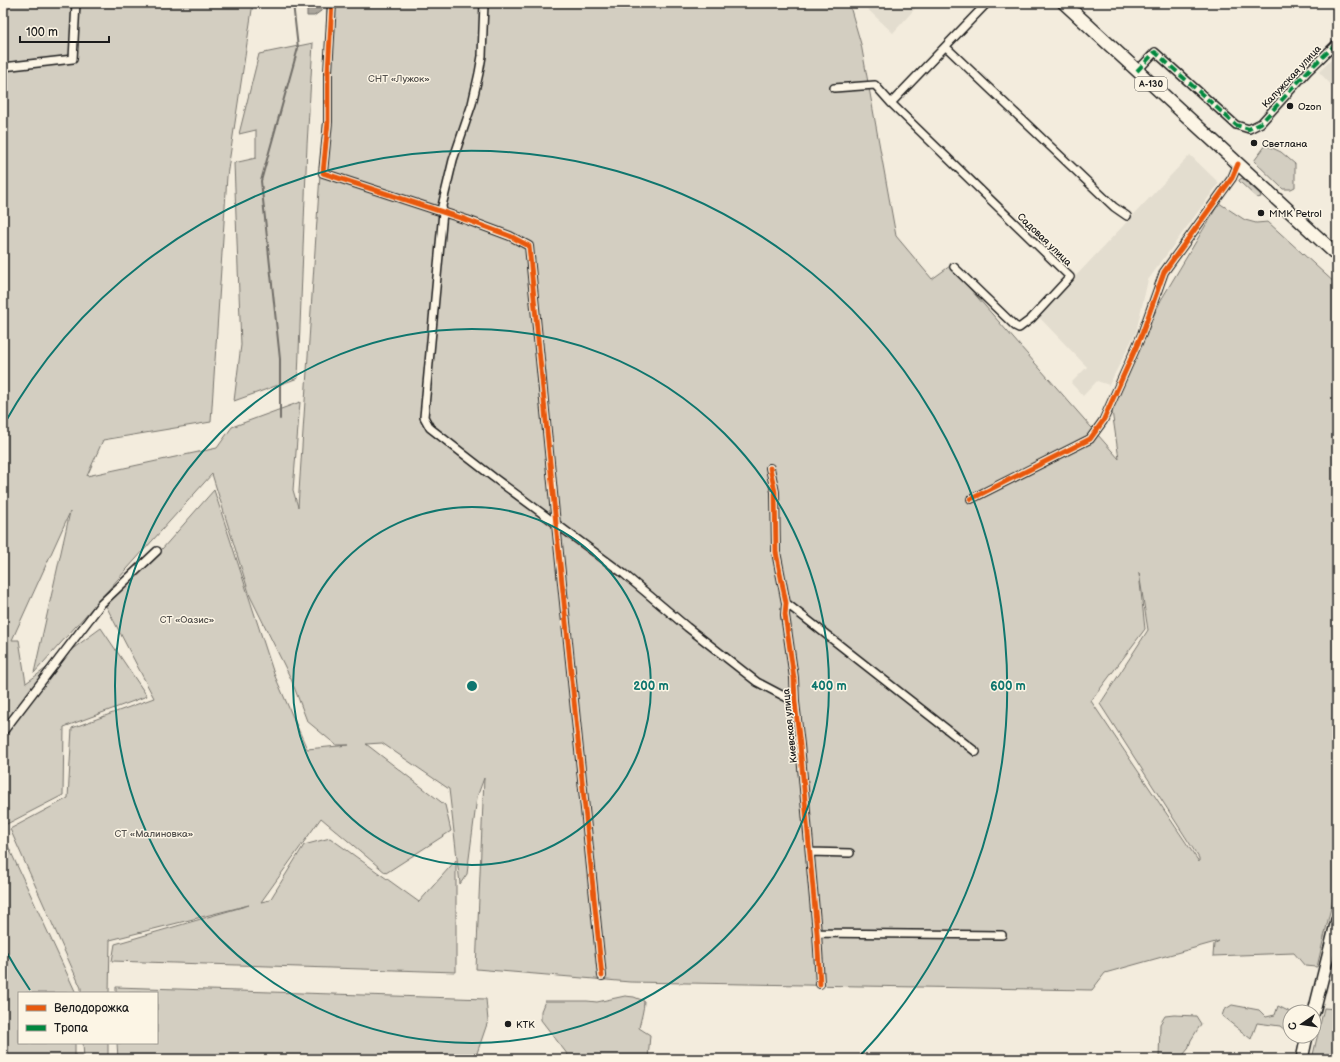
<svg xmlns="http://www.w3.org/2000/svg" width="1340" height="1062" font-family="'Balsamiq Sans',sans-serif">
<rect width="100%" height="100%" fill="#f3ecdd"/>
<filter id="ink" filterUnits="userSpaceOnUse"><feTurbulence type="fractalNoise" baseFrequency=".025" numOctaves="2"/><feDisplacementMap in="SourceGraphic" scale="8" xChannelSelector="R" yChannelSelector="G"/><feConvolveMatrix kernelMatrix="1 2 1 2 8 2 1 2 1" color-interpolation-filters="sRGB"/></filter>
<g filter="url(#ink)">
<path fill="#e3ddcf" d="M861 3H920L893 33Z
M1337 54V91L1319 72Z
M1190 155 1219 183 1148 280 1136 332 1109 385 1097 381 1083 396 1071 383 1087 367 1038 316Z"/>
<path fill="#d3cec1" stroke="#78756e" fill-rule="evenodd" d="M3 3H253L227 176 211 422 103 440 87 476 217 448 232 427 300 402 293 490 298 507 324 114 327 3H849L861 44 896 236 932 279 950 266 1119 459 1111 404 1161 300 1219 203 1245 220 1256 223 1268 222 1337 285V882L1317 967 1305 966 1294 953 1213 956 1214 944 1219 941 1105 973 1092 990 630 982 476 969 484 778 477 797 467 874 460 884 449 789 382 743 366 744 445 805 451 831 386 873 321 818 261 902 270 900 304 845 330 838 419 902 456 860V972L112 961 115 944 249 905 110 940 109 993H81V988L10 829 68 798 72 728 154 698 105 604 155 557 214 490 274 674 307 749 349 745H336L307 721 291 679 250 596 212 474 34 673 70 512 12 640H19L26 683 101 628 147 696 64 727 63 795 3 826ZM1139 573 1148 630 1100 704 1199 858V862L1091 701 1145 629Z
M313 43 307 145 298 378 234 401 241 345 234 163 256 158V130L239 134 259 54Z
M1266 145 1281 152 1295 164V187L1291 189H1283L1254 161Z
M1242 178 1260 194 1261 197 1257 198 1239 181V180Z
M3 835 75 991V993H19V1043H75V1059H3Z
M116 987 486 999 488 1021 475 1059H118L117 1043H157V993H116Z
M625 996 634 997 644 1001C644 1010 641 1018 639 1028L650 1035 648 1059H571L541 1020V1011L545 1001H587L597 1002Z
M1232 1005 1259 1010 1266 1017 1275 1015 1278 1006 1290 1012V1031L1285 1030 1280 1026 1257 1023 1251 1039 1222 1016 1224 1010Z
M1324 1008 1337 1009V1059H1312Z
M1174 1015 1196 1016 1201 1024 1191 1040 1188 1049 1180 1059H1159L1160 1024 1165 1016Z
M83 1043H108V1059H84Z"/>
<path fill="#aaa59b" stroke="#716e68" d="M307 3H323L321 11 314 16H307Z"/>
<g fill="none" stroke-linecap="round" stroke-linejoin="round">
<path stroke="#716e68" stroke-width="2" d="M280 419V359L261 181 298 48 293 3"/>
<defs>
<path id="street" d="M332 3 328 72V122L323 173 467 220 510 236 529 246 556 524 602 976
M484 3 482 56 479 73 472 104 453 160 442 206 443 212 424 417 430 428 493 477 624 574 687 627 757 682 795 702
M946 47 1114 207 1127 216
M3 67 73 59 76 3
M1137 71 1155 52 1236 125 1249 129 1261 123 1308 71 1337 43
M834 88 875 85 891 103 987 3
M891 103 1070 277 1031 319 1019 328 1015 326 954 267
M770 468 775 492 776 552 786 603 785 615 794 678 795 702 800 745 817 933 820 984
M971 499 1090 439 1103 421 1142 334 1164 272 1232 178 1238 164
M786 603 976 752
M3 732 101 604 157 551
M810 852 850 853
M817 933 1002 935"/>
<path id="primary" d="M1314 1012 1337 920
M1302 1059 1307 1036"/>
<path id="highway" d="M1064 3 1337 255"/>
</defs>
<use href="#street" stroke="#1c1c1c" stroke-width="10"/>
<use href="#primary" stroke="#1c1c1c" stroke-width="14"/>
<use href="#highway" stroke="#1c1c1c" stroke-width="15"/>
<use href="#street" stroke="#fcf5e5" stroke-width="7"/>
<use href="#primary" stroke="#fcf5e5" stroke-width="11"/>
<use href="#highway" stroke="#fcf5e5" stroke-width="12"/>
<path stroke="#00873e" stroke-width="4" stroke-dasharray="8 4" stroke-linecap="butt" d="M1137 71 1155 52 1236 125 1249 129 1261 123 1308 71 1337 43"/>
<defs>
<path id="cycleway" d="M332 3 328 72V122L323 173 467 220 510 236 529 246 556 524 602 976
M770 468 775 492 776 552 786 603 785 615 794 678 795 702 800 745 817 933 820 984
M971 499 1090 439 1103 421 1142 334 1164 272 1232 178 1238 164"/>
</defs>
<use href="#cycleway" stroke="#fcf5e5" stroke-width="8"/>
<use href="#cycleway" stroke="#e8590c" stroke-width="5"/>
</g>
</g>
<g fill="none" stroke="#0f766e" stroke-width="2">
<circle cx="472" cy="686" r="179"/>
<circle cx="472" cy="686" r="357"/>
<path d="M30 990A536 536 0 0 1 3 946M3 426A536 536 0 1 1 858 1058"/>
</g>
<g fill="#1c1c1c" stroke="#fcf5e5" stroke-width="1.5">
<circle cx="1290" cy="106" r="4"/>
<circle cx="1254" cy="143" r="4"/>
<circle cx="1261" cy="213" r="4"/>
<circle cx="508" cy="1024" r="4"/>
</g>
<g text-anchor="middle" stroke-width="3" stroke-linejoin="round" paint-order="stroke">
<rect fill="#fcf5e5" stroke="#5f5d58" stroke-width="1" x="1135" y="77" width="32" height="14" rx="3"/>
<g font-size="9" font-weight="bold" fill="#1c1c1c">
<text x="1151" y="87">А-130</text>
</g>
<g font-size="10" fill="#1c1c1c" stroke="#fcf5e5">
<text transform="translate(1291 76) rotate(-47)" y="4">Калужская улица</text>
<text transform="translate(1045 239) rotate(44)" y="4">Садовая улица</text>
<text transform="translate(789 726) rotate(-96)" y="4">Киевская улица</text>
</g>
<g font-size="10" fill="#53514e" stroke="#fcf5e5">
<text x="399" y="82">СНТ «Лужок»</text>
<text x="187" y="623">СТ «Оазис»</text>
<text x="154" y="837">СТ «Малиновка»</text>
</g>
<g font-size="10" fill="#1c1c1c" stroke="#fcf5e5" text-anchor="start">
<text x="1298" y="110">Ozon</text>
<text x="1262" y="147">Светлана</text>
<text x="1269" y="217">MMK Petrol</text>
<text x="516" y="1028">КТК</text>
</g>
</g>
<circle cx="472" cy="686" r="6" fill="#0f766e" stroke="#fcf5e5" stroke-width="2"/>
<g font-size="12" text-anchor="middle" font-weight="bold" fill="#0f766e" stroke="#fcf5e5" stroke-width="3" stroke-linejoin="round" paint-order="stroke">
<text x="651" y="690">200 m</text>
<text x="829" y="690">400 m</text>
<text x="1008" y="690">600 m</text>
</g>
<rect width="1340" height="1062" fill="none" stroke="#fcf5e5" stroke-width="16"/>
<rect x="8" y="8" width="1324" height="1046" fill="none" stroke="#1c1c1c" stroke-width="1.5" filter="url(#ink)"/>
<rect x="18" y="992" width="140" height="52" fill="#fcf5e5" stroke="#a29e95"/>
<rect x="26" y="1005" width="20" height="6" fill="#e8590c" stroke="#a29e95"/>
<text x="54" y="1012" font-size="12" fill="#1c1c1c">Велодорожка</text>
<rect x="26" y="1025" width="20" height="6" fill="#00873e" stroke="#a29e95"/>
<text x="54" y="1032" font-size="12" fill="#1c1c1c">Тропа</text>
<g transform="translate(1302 1024) rotate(257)"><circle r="19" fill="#fcf5e5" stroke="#a29e95"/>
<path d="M0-3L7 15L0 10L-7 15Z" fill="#1c1c1c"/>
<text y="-6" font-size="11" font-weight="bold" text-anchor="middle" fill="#1c1c1c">С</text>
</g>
<path d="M20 36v6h89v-6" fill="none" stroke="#1c1c1c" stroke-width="2"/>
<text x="26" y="36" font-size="12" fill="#1c1c1c" stroke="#fcf5e5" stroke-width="3" paint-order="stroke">100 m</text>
</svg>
